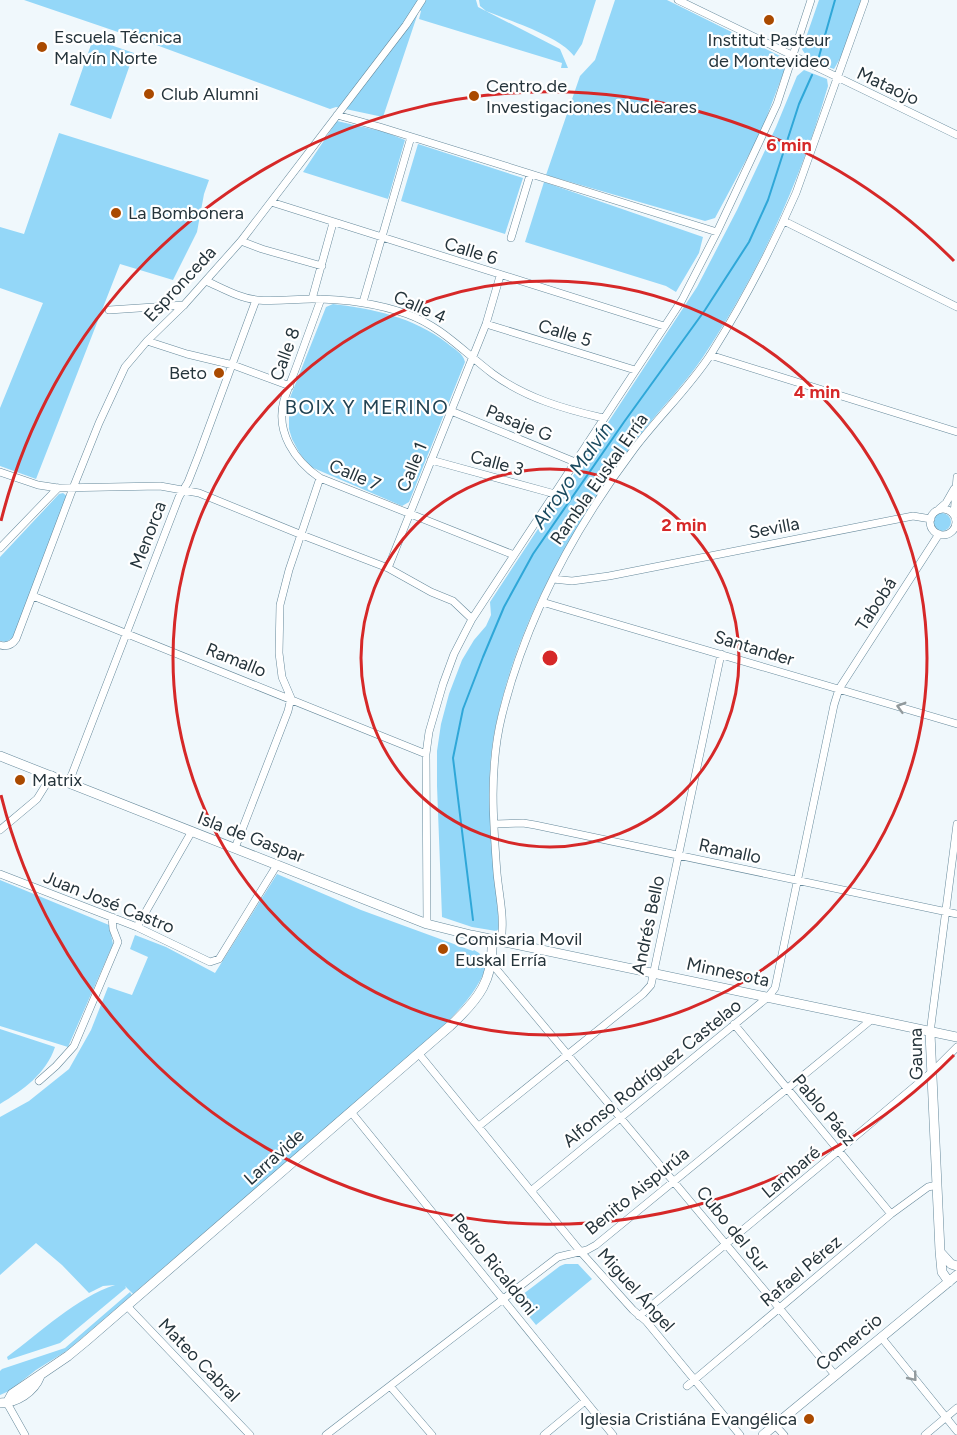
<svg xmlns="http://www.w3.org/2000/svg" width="957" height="1435" font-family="Figtree,sans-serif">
<rect width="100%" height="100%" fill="#f0f8fc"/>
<path fill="#94d7f8" d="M24 0H476L478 7 560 49 568 68H561L562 63 419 19 421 11 419 10 383 117 336 107 330 109 159 46Z
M479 0H596L582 44 574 56C559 36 510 21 486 11L480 6Z
M615 0H667L784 58 786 66 761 132 715 218 705 221 546 175 580 76 595 60Z
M819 0H861L846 48 834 69C823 65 807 60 802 49Z
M93 39 134 53 111 119 70 105Z
M804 70 827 79 828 86C800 182 759 273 703 357 685 384 661 408 641 434 575 523 520 614 496 724 481 791 496 862 499 929L496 931 472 927 442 917 437 786V751L441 724 449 694 462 660 474 640 486 626 491 615 490 602 697 287 737 210 776 127 797 76Z
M337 121 385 132 405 140 388 199 303 172Z
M59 133 209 180 204 194 197 232 173 280 120 264 36 479 0 466V408L43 303 0 288V227L24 234Z
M418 144 523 178 505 234 401 201Z
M544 182 703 237 699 253 676 292 666 286 525 242Z
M333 304C374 309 413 317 447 343 454 349 463 353 465 362L409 502 402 506 311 467 300 454 292 439 289 429V400L326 307Z
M63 493 67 496 14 637 6 642 0 641V557L59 494Z
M933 522a9 9 0 1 1 18 0a9 9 0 1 1-18 0Z
M277 874 361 910 473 951 474 950 479 953 487 964C478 993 457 1012 436 1033L133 1294 125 1286 126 1288 60 1343 8 1360 7 1357C40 1333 77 1297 115 1285L103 1286 89 1293 62 1265 36 1243 0 1275V1117L29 1101 69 1069 91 1030 108 987 132 995 148 957 130 949 135 935 166 947 215 973Z
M0 880 109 925 113 944 68 1047 0 1026Z
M0 1029 55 1047C46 1074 23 1090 0 1104Z
M565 1264H578L592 1279 536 1325 518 1303V1298L560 1266Z
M130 1292 132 1295 68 1350 36 1370 9 1391 0 1395V1371L2 1369 65 1348Z"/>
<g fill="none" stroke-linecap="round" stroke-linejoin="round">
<path stroke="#2fa7d8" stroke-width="2" d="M818 60 835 0
M473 920 453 758 463 709 483 657 504 607 533 554 624 422 705 310 749 242 768 200 799 104 812 75"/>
<defs>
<path id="minor" d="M678 0 957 135
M337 115 380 127 717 232
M271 202 664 326
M784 221 957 307
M511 238 530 175
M241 241 262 249 322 266
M206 281C222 288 239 298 257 300 276 302 294 299 312 299 345 299 376 303 407 314 441 326 465 353 493 374 526 398 564 409 603 418
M312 299 333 223
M321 299C313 321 305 343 297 365 293 376 288 388 284 400 275 432 295 461 320 478L514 555
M363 302 411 137
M109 310 184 305
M486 324 635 370
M147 341 187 354 233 365 290 386
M710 355 957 432
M451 411 575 462
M431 460 555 494
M0 472 38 485 58 488 160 486 199 493 302 535 388 568 431 592 453 601 472 619
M939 509 946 503 954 489
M930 522a13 13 0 1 1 26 0a13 13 0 1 1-26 0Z
M954 515 957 477
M0 548 58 488
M388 568 486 324 500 276
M553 579 572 581 609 576 913 516 931 519
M33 596 426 754
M542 602 957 724
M0 645C7 647 12 645 16 639L73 488 99 423 125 367 147 341 184 305 241 241 406 25 422 0
M69 782 179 497 188 482 199 454 256 300
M495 824 523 823 535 825 957 914
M0 830 37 799 52 775
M235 848 288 711 291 698 282 677 279 653 280 605 289 570 320 478
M0 874 137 927 210 962 219 959 277 865
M427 924 426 754 429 732 443 684 454 654 472 619 682 300 717 232 777 104 811 0
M137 927 192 831
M501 941C505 919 499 895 497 873 493 821 489 767 502 715 526 618 574 529 634 449 658 417 689 388 711 354 743 303 772 248 796 193L865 0
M492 964 835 1375
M734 1024 891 1214
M930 1033 957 824
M419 1054 580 1251 633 1310 646 1321 740 1435
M39 1081 56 1066 74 1046 118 942 113 929 112 917
M351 1112 613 1435
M479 1126 643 994 651 985 721 654
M532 1190 768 997 775 988 834 705 839 689 939 534
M127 1306 250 1435
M639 1316 838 1151 933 1071 957 1047
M881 1337 957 1431
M390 1386 432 1435
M687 1386 891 1214 928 1187 937 1185
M7 1403 25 1435
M775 1425 784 1435
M326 1435 558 1257 587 1250 596 1245 871 1020
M544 1435 585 1401
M925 1435 957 1408"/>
<path id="tertiary" d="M0 756 427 924 471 935 957 1037
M930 1033 940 1251 942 1272 949 1282
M941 1253 951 1264 957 1266
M0 1403C16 1403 34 1392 40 1376
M7 1403 12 1394 68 1356 85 1342 450 1026C479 999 494 980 492 939
M763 1435 957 1275"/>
</defs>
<use href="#minor" stroke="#66899b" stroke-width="8"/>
<use href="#tertiary" stroke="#66899b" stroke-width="10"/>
<use href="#minor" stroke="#fff" stroke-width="7"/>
<use href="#tertiary" stroke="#fff" stroke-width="9"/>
</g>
<defs><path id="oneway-chevron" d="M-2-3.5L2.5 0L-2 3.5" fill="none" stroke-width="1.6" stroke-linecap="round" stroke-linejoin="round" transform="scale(1.5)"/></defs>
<g stroke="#929a9d">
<use href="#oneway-chevron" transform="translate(901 707) rotate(-164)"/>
<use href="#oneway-chevron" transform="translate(913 1377) rotate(51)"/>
</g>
<g fill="none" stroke="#d62828" stroke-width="3">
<circle cx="550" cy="658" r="189"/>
<circle cx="550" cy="658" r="377"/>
<path d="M954 1055A566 566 0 0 1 1 795M1 521A566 566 0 0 1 954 261"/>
</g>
<g fill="#aa4a00" stroke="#fff" stroke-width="2">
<circle cx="769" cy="20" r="6"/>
<circle cx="42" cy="47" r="6"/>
<circle cx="149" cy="94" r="6"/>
<circle cx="474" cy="96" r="6"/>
<circle cx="116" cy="213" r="6"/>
<circle cx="219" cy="373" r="6"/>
<circle cx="20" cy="780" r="6"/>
<circle cx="443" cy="949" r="6"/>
<circle cx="809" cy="1419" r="6"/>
</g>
<g text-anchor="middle" stroke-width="4.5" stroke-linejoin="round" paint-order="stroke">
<g font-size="18" fill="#25343b" stroke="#fff" text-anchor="start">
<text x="54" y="43">Escuela Técnica<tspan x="54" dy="21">Malvín Norte</tspan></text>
<text x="769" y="46" text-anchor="middle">Institut Pasteur<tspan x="769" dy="21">de Montevideo</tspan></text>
<text x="486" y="92">Centro de<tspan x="486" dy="21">Investigaciones Nucleares</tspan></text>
<text x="161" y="100">Club Alumni</text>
<text x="128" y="219">La Bombonera</text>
<text x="207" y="379" text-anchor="end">Beto</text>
<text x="32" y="786">Matrix</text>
<text x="455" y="945">Comisaria Movil<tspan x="455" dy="21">Euskal Erría</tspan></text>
<text x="797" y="1425" text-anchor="end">Iglesia Cristiána Evangélica</text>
</g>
<g font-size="18" fill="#25343b" stroke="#fff">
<text transform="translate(888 86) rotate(25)" y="6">Mataojo</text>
<text transform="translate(471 251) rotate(17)" y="6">Calle 6</text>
<text transform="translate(180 284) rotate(-47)" y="6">Espronceda</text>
<text transform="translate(420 307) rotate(24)" y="6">Calle 4</text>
<text transform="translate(565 333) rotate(17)" y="6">Calle 5</text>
<text transform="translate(285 354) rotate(-70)" y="6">Calle 8</text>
<text transform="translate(519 423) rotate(22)" y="6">Pasaje G</text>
<text transform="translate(497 463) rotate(15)" y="6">Calle 3</text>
<text transform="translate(412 467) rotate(-68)" y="6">Calle 1</text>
<text transform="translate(355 475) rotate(23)" y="6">Calle 7</text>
<text transform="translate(599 479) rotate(-55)" y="6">Rambla Euskal Erría</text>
<text transform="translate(774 528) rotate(-11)" y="6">Sevilla</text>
<text transform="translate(148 535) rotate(-69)" y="6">Menorca</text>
<text transform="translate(876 604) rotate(-57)" y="6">Tabobá</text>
<text transform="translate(754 648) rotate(17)" y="6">Santander</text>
<text transform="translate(236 660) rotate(22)" y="6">Ramallo</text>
<text transform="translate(251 837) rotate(21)" y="6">Isla de Gaspar</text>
<text transform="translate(730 851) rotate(12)" y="6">Ramallo</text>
<text transform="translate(109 902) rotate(22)" y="6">Juan José Castro</text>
<text transform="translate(648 925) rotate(-78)" y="6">Andrés Bello</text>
<text transform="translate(728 972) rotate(12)" y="6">Minnesota</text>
<text transform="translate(916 1054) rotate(-91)" y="6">Gauna</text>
<text transform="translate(652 1073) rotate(-39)" y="6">Alfonso Rodríguez Castelao</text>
<text transform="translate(824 1110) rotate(50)" y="6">Pablo Páez</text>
<text transform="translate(274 1157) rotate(-42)" y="6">Larravide</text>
<text transform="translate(791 1172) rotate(-40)" y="6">Lambaré</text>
<text transform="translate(637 1191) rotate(-39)" y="6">Benito Aispurúa</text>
<text transform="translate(733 1229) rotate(51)" y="6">Cubo del Sur</text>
<text transform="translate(494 1264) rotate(51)" y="6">Pedro Ricaldoni</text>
<text transform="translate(801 1271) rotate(-40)" y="6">Rafael Pérez</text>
<text transform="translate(636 1290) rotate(48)" y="6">Miguel Ángel</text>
<text transform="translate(849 1342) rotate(-39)" y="6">Comercio</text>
<text transform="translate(199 1360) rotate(46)" y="6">Mateo Cabral</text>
</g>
<g font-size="20" letter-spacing="1.5" fill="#224353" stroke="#fff">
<text x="367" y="414">BOIX Y MERINO</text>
</g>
<g font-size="20" font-style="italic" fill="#1b4a5f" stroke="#fff">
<text transform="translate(572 475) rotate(-55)" y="7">Arroyo Malvín</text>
</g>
</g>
<circle cx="550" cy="658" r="9" fill="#d62828" stroke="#fff" stroke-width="3"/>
<g font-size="18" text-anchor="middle" font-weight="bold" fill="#d62828" stroke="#fff" stroke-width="4.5" stroke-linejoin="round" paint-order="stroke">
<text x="789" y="151">6 min</text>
<text x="817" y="398">4 min</text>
<text x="684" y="531">2 min</text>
</g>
</svg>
